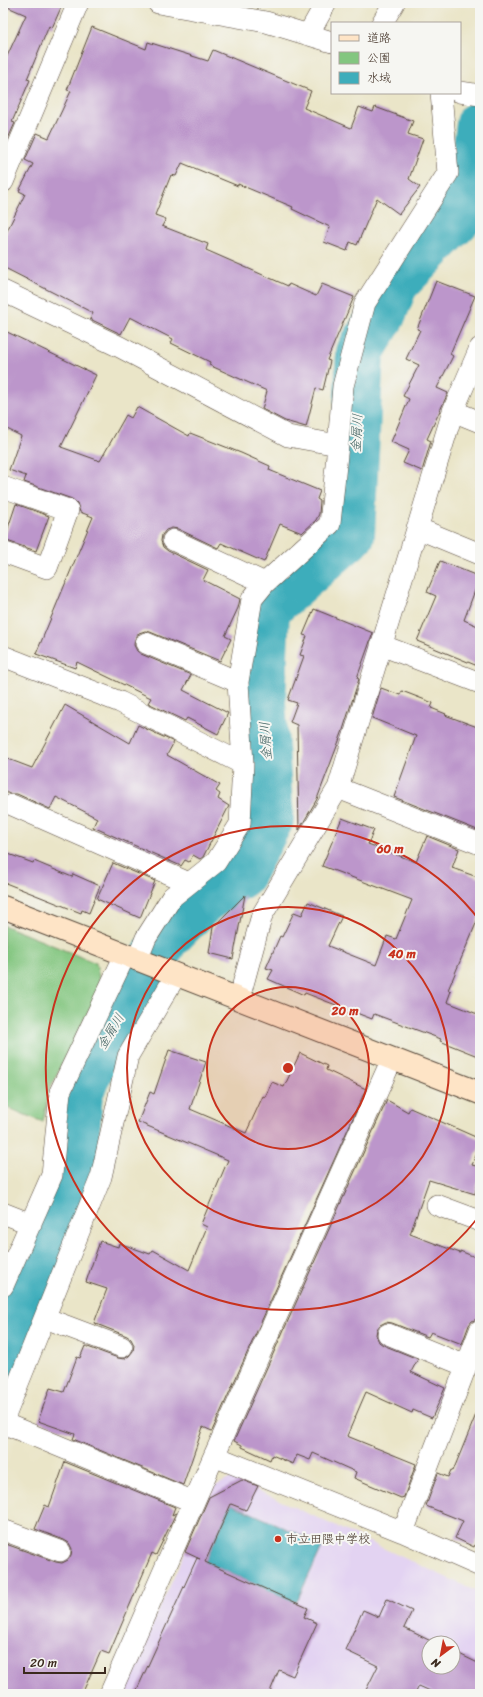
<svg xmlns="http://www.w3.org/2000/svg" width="483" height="1697" font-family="Sriracha,'Klee One',sans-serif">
<rect width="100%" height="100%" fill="#f6f6f2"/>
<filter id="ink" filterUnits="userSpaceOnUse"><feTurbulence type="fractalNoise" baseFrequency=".025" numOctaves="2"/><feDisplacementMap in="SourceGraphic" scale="8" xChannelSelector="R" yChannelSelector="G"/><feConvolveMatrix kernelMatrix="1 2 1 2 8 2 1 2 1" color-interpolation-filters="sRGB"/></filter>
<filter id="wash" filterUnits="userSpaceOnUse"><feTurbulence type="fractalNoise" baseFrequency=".012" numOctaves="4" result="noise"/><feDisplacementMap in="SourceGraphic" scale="16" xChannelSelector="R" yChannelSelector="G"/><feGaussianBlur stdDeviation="0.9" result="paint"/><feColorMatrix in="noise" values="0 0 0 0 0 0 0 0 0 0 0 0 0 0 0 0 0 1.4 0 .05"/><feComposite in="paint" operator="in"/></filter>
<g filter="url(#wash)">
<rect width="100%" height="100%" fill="#eae5c8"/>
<path fill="#e3d3f2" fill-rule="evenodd" d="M231 1478 480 1593V1694H121L215 1486ZM429 1643H453V1667H429Z"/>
<path fill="#83c680" stroke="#5f784f" d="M3 925 96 963 101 987 49 1090 43 1122 3 1106Z"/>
<path fill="#3eadbb" stroke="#3c6c6c" d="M231 1504 323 1545 296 1603 205 1562Z"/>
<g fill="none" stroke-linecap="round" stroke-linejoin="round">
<path stroke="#3eadbb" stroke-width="48" d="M3 1356 72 1184 79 1093 104 1037 143 981 164 940 203 900 241 874 270 819 262 703 266 609 351 535 360 352 382 315 395 283 462 214 476 155 480 124"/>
</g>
<g id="blocks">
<path fill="#bc96cb" d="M3 3H63L52 28 49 26 27 79 30 80 12 122 15 123 3 150V65L26 15 3 5Z
M92 27 146 49 148 42 208 61 213 50 311 91 304 108 351 128 359 107 373 112 375 107 413 121 408 134 423 139 409 179 420 187 399 214 377 198 357 245 350 242 347 251 324 242 330 227 292 209 293 207 238 184V186L182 163 176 176 171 175 155 215 166 219 162 226 208 244 206 250 288 286 289 284 316 296 322 284 354 297 327 360 330 361 323 390 316 388 306 427 285 421 262 409 267 391 209 365 210 362 171 343 173 339 130 317 121 334 90 319 93 313 3 267V239L25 194 19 191 33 164 25 160 37 133 49 138 71 91 67 90Z
M436 281 475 296 450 354 453 356 437 388 448 393 427 439 431 441 422 471 403 463 409 450 391 442 409 399 403 396 419 365 406 359 420 330 417 329Z
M3 330 96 375 61 447 100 461 126 415 131 418 137 407 189 436 190 433 241 453 270 466 269 470 320 491 317 499 320 501 319 514 316 520 302 533 280 524 264 562 221 543 218 548 178 529 172 528 166 530 162 535 161 541 163 547 168 551 208 570 203 580 240 599 238 608 225 636 231 639 220 661 150 632 145 631 139 633 135 639 134 645 137 651 141 654 191 675 183 690 228 713 218 734 187 718 185 721 148 703 151 698 77 662 75 668 36 654 93 517 80 512 77 503 72 499 24 482 26 476 9 470 21 436 3 427Z
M16 504 49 516 36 551 4 540Z
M440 561 480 577 464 620 480 627V667L417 641 436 596 427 592Z
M314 609 373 633 357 678 359 679 342 733 317 799 299 830 297 725 290 722 297 703 288 700 304 656 300 655 307 636 303 635Z
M381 688 400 695 402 691 433 703 431 708 446 714 445 715 480 728V831L394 797 416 736 372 718Z
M65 705 130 743 138 725 174 742 167 755 220 785 216 791 220 794 218 799 229 806 203 857 200 859 193 855 189 862 185 860 181 866 93 827 97 818 56 797 50 809 17 794H9L3 790V757L32 768Z
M342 818 374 830 368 844 416 862 427 836 459 849 452 868 480 878V914L448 990 451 991 447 1002 480 1015V1057L440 1041 441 1039 374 1014 372 1019 305 993 304 995 268 979 273 970 266 968 280 936 282 937 294 912 302 915 308 902 342 916 328 946 376 965 387 936 396 939 412 900 322 866Z
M3 852 33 863 34 861 72 877 73 874 100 886 89 913 82 910 81 913 3 882Z
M113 863 155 881 140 918 97 899Z
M245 895 233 959 209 953 213 927Z
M169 1050 206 1062 190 1109 246 1133 263 1096 265 1097 272 1082 284 1087 300 1053 327 1066 326 1070 366 1089 212 1431 203 1427 183 1485 73 1439 75 1434 38 1421 50 1388 64 1392 77 1357 80 1358 85 1346 118 1358 124 1359 129 1356 133 1351 134 1345 131 1339 127 1336 94 1323 107 1289 86 1282 100 1241 118 1247 119 1243 150 1254 153 1250 189 1270 207 1227 201 1224 228 1160 138 1122 150 1092 154 1094Z
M387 1100 408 1112 410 1108 480 1139V1146L472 1165 480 1167V1175L475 1194 429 1180 410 1234 460 1253V1251L480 1259V1311L477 1319 472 1321 469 1325 462 1344 431 1332 428 1337 392 1323 386 1322 380 1325 377 1329 376 1335 379 1342 383 1345 418 1359 411 1372 445 1388 432 1418 413 1410 412 1413 366 1392 347 1436 416 1464 404 1497 401 1498 354 1478 356 1472 313 1453 310 1460 297 1455 293 1464 272 1455 270 1460 242 1447V1445L234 1441Z
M479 1407 480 1534 474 1547 455 1538 463 1521 426 1506 438 1473 448 1477 451 1470 453 1471Z
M65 1462 175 1507 172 1515 176 1513 156 1555 152 1553 109 1654 101 1651 82 1694H3V1543L56 1562 62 1563 68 1560 71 1555 72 1549 69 1543 64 1540 35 1529 45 1505 49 1507Z
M242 1480 258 1486 246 1510 231 1504 205 1562 308 1608 304 1617 317 1623 293 1676 279 1670 269 1694H135L197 1558 200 1559 185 1552 209 1497Z
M387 1599 412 1611 404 1628 435 1643H429V1667H453V1651L480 1664V1694H437L419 1686 415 1694H364L378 1666 345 1650 363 1610 379 1617Z"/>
</g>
</g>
<g filter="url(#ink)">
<use href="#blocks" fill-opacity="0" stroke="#554638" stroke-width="1"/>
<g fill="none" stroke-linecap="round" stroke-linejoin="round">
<defs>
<path id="street" d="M158 3 266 22 332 42
M382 23 394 3
M308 35 326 3
M460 92 480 95
M3 182 78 3
M3 291 120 347 288 436 338 445 330 524 265 583 173 540
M453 411 480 422
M338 445 343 386 365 303 448 173 441 93
M3 487 68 510 47 568 3 552
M417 528 480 554
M146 643 238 682 252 599 265 583
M381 645 480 683
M3 656 120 702 243 764 238 682
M338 788 480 844
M12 805 189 883
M137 960 146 938 172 897 216 862 240 824 243 764
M239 999 262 915 338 788 453 411 480 348
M437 1205 480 1221
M3 1213 31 1224
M3 1286 52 1175 60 1092 125 955
M45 1318 122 1347
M388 1334 466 1366
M3 1421 101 1177 128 1056 176 975
M3 1423 194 1502
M214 1456 403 1532 480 1566
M3 1530 60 1551
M403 1532 480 1330
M110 1694 214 1456 392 1059"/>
<path id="secondary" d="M3 907 480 1093"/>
</defs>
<use href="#street" stroke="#554638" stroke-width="22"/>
<use href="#secondary" stroke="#554638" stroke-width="24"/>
<use href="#street" stroke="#fff" stroke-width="21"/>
<use href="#secondary" stroke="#fee4c6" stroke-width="22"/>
</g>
</g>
<circle cx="288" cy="1068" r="81" fill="#c8321e" fill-opacity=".12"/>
<g fill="none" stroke="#c8321e" stroke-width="2">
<circle cx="288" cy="1068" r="81"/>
<circle cx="288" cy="1068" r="161"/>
<path d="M480 1215A242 242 0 1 1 480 921"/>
</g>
<circle fill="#c8321e" stroke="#f6f6f2" stroke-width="1.5" cx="278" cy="1539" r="4"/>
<g text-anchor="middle" stroke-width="4" stroke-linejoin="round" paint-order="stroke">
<g font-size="12" fill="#3b2a1e" stroke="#f6f6f2" text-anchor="start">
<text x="286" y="1543">市立田隈中学校</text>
</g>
<g font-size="13" font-style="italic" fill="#3c5e5d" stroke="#f6f6f2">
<text transform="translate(356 433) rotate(-87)" y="5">金屑川</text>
<text transform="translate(265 741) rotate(-94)" y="5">金屑川</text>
<text transform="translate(110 1031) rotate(-59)" y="5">金屑川</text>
</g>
</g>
<circle cx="288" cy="1068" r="6" fill="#c8321e" stroke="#f6f6f2" stroke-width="2"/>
<g font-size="12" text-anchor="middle" font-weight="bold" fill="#c8321e" stroke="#f6f6f2" stroke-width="4" stroke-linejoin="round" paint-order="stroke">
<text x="390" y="853">60 m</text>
<text x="402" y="958">40 m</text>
<text x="345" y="1015">20 m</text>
</g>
<rect width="483" height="1697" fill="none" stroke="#f6f6f2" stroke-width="16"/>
<rect x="331" y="22" width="130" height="72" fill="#f6f6f2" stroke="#aba49d"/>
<rect x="339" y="35" width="20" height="6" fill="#fee4c6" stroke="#aba49d"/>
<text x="367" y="42" font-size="12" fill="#3b2a1e">道路</text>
<rect x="339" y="52" width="20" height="12" fill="#83c680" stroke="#aba49d"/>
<text x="367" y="62" font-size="12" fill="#3b2a1e">公園</text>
<rect x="339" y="72" width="20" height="12" fill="#3eadbb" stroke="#aba49d"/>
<text x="367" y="82" font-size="12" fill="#3b2a1e">水域</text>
<g transform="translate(441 1655) rotate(212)"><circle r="19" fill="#f6f6f2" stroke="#aba49d"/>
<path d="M0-3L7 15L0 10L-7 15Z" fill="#c8321e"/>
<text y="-6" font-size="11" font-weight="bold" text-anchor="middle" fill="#3b2a1e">N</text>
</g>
<path d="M24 1667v6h81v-6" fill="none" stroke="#3b2a1e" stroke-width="2"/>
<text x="30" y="1667" font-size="12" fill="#3b2a1e" stroke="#f6f6f2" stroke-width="3" paint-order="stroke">20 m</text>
</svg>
